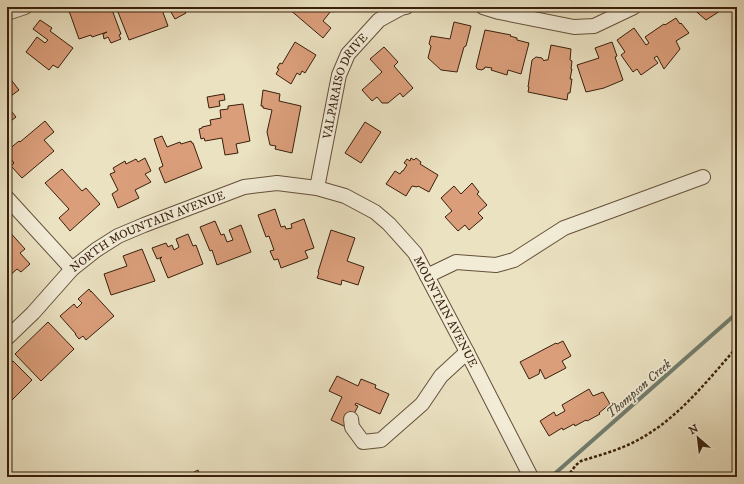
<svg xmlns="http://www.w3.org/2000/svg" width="744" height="484" font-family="'IM FELL DW Pica',serif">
<rect width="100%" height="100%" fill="#ebe2c2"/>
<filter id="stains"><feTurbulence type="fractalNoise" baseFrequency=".005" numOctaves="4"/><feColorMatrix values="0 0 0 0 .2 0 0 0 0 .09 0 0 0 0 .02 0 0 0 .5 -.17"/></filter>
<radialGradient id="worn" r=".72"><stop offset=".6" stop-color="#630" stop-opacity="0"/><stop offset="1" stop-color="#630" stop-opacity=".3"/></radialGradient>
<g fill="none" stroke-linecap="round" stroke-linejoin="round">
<path stroke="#727e70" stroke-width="4" d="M551 477 737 313"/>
</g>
<path fill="#da9e7a" stroke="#391f0c" d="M71 7H83L85 11 89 9 88 7H111L121 34 119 35 121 39 111 43 108 37 104 39 103 34 107 32 92 37 91 35 79 39 68 8Z
M116 7H137L138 8 141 7H161L168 26 129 40Z
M168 7H183L186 13 175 19Z
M290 7H338L334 12 331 11 323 21 331 28 323 38 289 9Z
M691 7H717L716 8 720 11 706 20Z
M676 18 680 24 681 23 689 33 676 41 680 49 664 69 657 56 654 58 658 63 641 75 637 69 633 72 621 55 625 52 617 40 634 28 646 45 649 43 645 37 664 24 665 25Z
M40 20 52 28 50 31 73 48 58 68 53 65 49 70 26 52 37 37 45 43 48 40 33 29Z
M454 22 471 26 466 46 464 47 457 72 441 70 428 58 431 46 429 44 431 36 450 39Z
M485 30 511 35 510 36 517 38V40L529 43 521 74 508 70 507 75 491 70 492 68 485 67 484 69H483L482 70 477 69V68L476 67Z
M295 42 316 55 305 73 302 71 300 75 297 73 291 84 276 74 279 69 277 68 280 63 282 64Z
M612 42 617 56 615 57 623 80 604 88 586 92 577 65 599 58 595 48Z
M551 45 571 49 570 60 572 61 571 69H572L570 79H572L570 93H568L567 100 528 92 529 87H528L532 60 536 57 542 58 544 61 545 60H548Z
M384 47 398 62 394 66 413 88 403 97 400 93 388 103H382L377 97 372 101 362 90 382 72 370 59Z
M9 77 19 90 7 99V79Z
M263 90 280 94 279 101 301 106 292 153 275 149 276 146 270 145 267 132 272 110 263 108V106H261Z
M224 94 225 100 219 101 220 106 209 108 207 97Z
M243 104 250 141 236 144 238 153 225 155 222 138 205 141 204 138 201 139 199 129 202 128V127L211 125 210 120 221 118 220 110 228 109V106Z
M7 106 16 117 7 124Z
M45 121 54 132 44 140 54 151 22 178 11 166 14 163 7 154V151L19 141 20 142Z
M365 122 381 132 361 163 345 153Z
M162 136 167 147 180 142 181 144 191 141 192 143H193L202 168 165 183 159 168 163 166 154 139Z
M145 158 151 171 145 174 151 182 135 190 139 198 118 208 112 194 118 190 110 174 115 172 113 168 125 161 126 164 136 159 138 162Z
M411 158 414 160 416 158 421 162 420 164 438 175 429 192 418 186 417 187 412 186 406 196 386 184 395 171 400 174 402 171H403L407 165 404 163 407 159 410 161Z
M62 169 82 191 86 188 100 204 70 231 59 218 69 209 45 183Z
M472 183 479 192 477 194 487 205 478 213 483 218 469 230 465 225 458 231 445 217 452 211 441 198 454 186 461 194Z
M275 209 281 227 285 226 286 229 292 228 291 224 304 219 314 248 305 251 308 258 281 268 278 259 274 260 270 251 274 250 269 236 266 237 258 215Z
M215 221 221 235 224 234 227 242 233 240 229 230 241 225 251 252 217 265 212 250 210 251 200 227Z
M7 229 25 249 20 253 30 264 21 272 17 269 7 278Z
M331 230 355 238 347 261 364 267 358 285 342 280 341 285 317 278 319 273 318 272Z
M188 234 193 246 196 245 203 264 168 278 160 259 162 257 157 259 152 248 166 243 168 247 172 245 174 250 179 247 176 239Z
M142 249 155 281 111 295 104 274 127 266 123 256Z
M89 289 91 292V291L114 316 86 340 83 336 79 339 75 334H76L60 316 74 304 77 308 82 303 78 299Z
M48 322 74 349 41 381 15 354Z
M563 341 571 356 562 361 566 368 545 379 540 369 539 374 529 379 520 362 556 343 557 344Z
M13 361 32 380 11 401 7 397V365Z
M337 376 358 386 361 379 376 385 375 388 389 394 380 414 356 403 355 405 358 406 352 418 346 427 331 420 342 397 329 391Z
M589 389 593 396 603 392 610 404 599 413 600 414 589 420 587 421 586 420 575 426 574 424 563 430 562 428 549 436 540 421 554 412 556 416 565 411 562 405Z
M198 470 201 477H185Z"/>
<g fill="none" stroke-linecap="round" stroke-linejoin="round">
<defs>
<g id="minor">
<path d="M483 7 499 12 574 27 594 26 634 7"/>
<path d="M7 13 25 7"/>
<path id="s1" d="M317 188 339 75 348 54 379 20 401 8 406 7"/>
<path d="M7 198 72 269"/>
<path d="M427 276 456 262 496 265 514 260 564 228 703 177"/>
<path id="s2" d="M7 338 33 313 72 269 96 250 118 236 144 225 244 187 277 183 317 188 345 196 375 212 389 224 415 253 467 352 531 477"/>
<path d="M351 419 352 427 363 442 381 440 422 404 441 376 467 352"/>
</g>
</defs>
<use href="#minor" stroke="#66503a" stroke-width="16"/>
<path stroke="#391f0c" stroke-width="2.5" stroke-dasharray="3 2" stroke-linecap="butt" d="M567 477 576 465 581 461C600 455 619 450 636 441 677 420 707 381 737 347"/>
<use href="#minor" stroke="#f2ecd7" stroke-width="14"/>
</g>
<g text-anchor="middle" stroke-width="3.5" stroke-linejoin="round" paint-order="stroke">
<g font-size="12" fill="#391f0c" stroke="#f2ecd7">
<text dy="4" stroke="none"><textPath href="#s1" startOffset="107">VALPARAISO DRIVE</textPath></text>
<text dy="4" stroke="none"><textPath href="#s2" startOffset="180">NORTH MOUNTAIN AVENUE</textPath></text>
<text dy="4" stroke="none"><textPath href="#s2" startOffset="547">MOUNTAIN AVENUE</textPath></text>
</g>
<g font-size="13" font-style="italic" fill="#564f3e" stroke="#f2ecd7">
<text transform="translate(638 388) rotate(-41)" y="5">Thompson Creek</text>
</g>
</g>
<rect width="744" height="484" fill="none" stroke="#ebe2c2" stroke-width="24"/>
<rect x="8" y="8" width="728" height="468" fill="none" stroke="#391f0c" stroke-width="2"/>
<rect x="12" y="12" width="720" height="460" fill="none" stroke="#391f0c"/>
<g transform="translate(698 438) rotate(332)" stroke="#f2ecd7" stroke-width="3" paint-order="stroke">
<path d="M0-3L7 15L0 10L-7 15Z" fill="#391f0c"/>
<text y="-6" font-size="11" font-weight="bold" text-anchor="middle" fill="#391f0c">N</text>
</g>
<rect width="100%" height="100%" filter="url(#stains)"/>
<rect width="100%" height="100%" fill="url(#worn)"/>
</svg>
